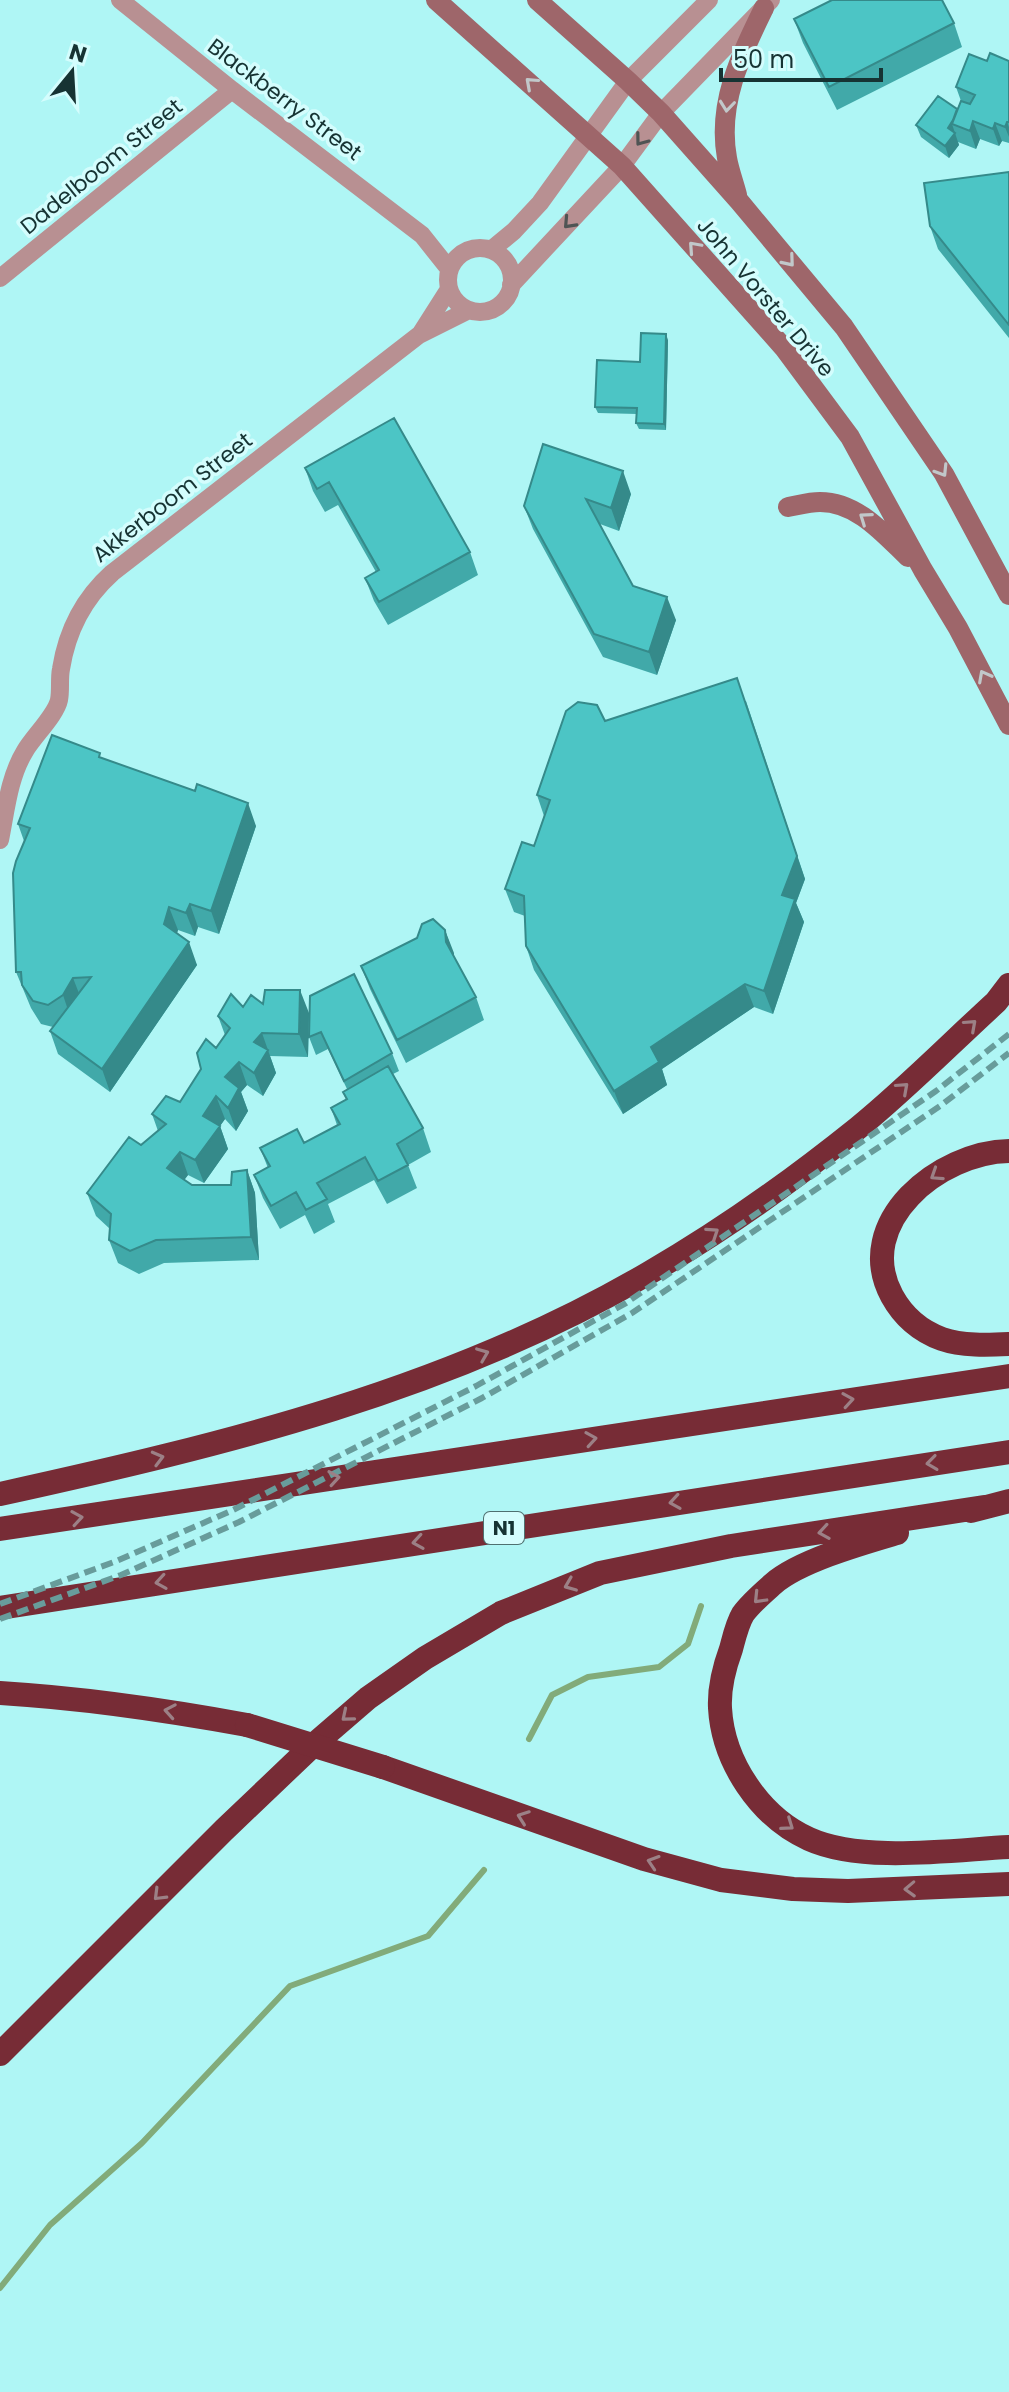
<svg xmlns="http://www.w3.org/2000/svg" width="1009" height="2392" font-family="Poppins,sans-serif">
<rect width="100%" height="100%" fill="#aff6f5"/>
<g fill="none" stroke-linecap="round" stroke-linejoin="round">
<path stroke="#82ab7a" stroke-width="6" d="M529 1739 552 1695 588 1677 659 1667 688 1644 701 1606
M0 2288 50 2225 142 2143 290 1986 428 1936 484 1870"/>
<path stroke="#b89092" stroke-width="18" d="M120 0 232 90 422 235 449 269
M448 280a32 32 0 1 1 64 0a32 32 0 1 1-64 0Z
M491 250 514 231 540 203 628 81 709 0
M0 278 232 90
M511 285 622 166 661 113 771 0
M421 333 449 289
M0 840C6 810 9 777 25 751 33 737 56 715 59 700 61 690 59 679 61 669 67 631 83 599 112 573L419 335 469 310"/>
<path stroke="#9e666a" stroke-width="20" d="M436 0 622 166 784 348 850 437 923 570 958 628 1009 725
M537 0 628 81 661 113 739 201 844 327 944 474 1009 595
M737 195C734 183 729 170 727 158 717 103 741 55 764 8
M788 507C799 505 809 502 820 502 857 502 883 533 908 557"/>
<path stroke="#772c36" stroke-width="24" d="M1009 1151C940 1152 852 1222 892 1296 903 1316 920 1331 942 1339 962 1346 988 1345 1009 1344
M0 1494C223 1445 450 1390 649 1273 722 1231 792 1181 858 1128 906 1089 950 1044 996 1002L1009 985
M971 1511 1009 1501
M0 1529 1009 1376
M897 1533C863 1543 799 1561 773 1584 764 1592 751 1603 743 1614 737 1624 734 1638 731 1649 724 1668 719 1688 720 1708 723 1762 760 1817 809 1839 862 1863 951 1850 1009 1847
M0 1608 1009 1452
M0 1693C83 1698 165 1710 247 1725
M383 1767 644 1859 721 1880 793 1889 848 1891 1009 1884
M0 2054 224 1830 310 1748 368 1698 425 1658 501 1613 600 1573 731 1546 984 1507"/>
<path stroke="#689c9b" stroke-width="6" stroke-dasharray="12 6" stroke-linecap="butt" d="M0 1604 114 1562 233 1510 476 1386 626 1303 936 1091 1009 1034
M0 1619 121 1575 239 1522 482 1398 632 1313 940 1106 1009 1053"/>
<path stroke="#772c36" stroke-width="24" d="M247 1725 383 1767"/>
</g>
<path fill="#41a9a9" d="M794 19 954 23 962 47 837 110 803 43Z
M1009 61V143L1002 141 999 146 980 139 976 149 958 142 959 145 949 158 921 137 916 125 957 109 961 101 956 87Z
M1009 172V338L938 249 930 226Z
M668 340 666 430 639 429 636 423 637 414 598 413 595 407 640 362Z
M305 468 470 552 478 575 388 625 374 601 365 578 376 572 338 505 325 512 313 491Z
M631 494 619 531 600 524 633 586 676 620 657 675 603 657 533 529 524 506Z
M746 701 805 879 796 903 804 922 773 1014 754 1007 662 1069 667 1085 623 1114 534 970 526 946 525 916 514 912 505 889 534 846 544 816 537 795 605 721Z
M102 758 256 826 219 934 198 927 195 936 178 930 177 933 197 965 110 1092 58 1054 50 1031 53 1027 41 1024 31 1008 16 972 24 841 18 824Z
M445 930 454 956 476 997 484 1020 406 1063 370 989 361 966Z
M310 996 392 1053 399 1071 393 1074 423 1128 431 1152 408 1165 417 1188 387 1204 374 1180 328 1204 335 1222 314 1234 305 1215 280 1229 263 1198 254 1175 268 1168 260 1148 304 1143 337 1125 331 1108 346 1100 343 1092 347 1089 328 1049 316 1055 309 1037Z
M263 1004 309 1013 308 1057 270 1056 276 1073 263 1096 247 1085 241 1092 248 1111 236 1131 225 1119 220 1126 228 1149 204 1183 188 1175 184 1180 192 1185H231L247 1170 255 1193 259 1260 164 1263 139 1274 118 1263 109 1240 110 1229 96 1216 87 1193 158 1131 152 1114 180 1102 225 1035 218 1016 243 1007Z"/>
<path fill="#358a8a" d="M960 111 952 124 959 145 949 158 945 146 948 128Z
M973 121 980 139 976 149 970 131Z
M1007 122 1009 127V137L1005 127Z
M995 123 1002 141 999 146 993 129Z
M666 334 668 340 666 430 664 424Z
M623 471 631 494 619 531 611 508Z
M667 597 676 620 657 675 649 652Z
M737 678 805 879 796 903 804 922 773 1014 764 991 782 895Z
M248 803 256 826 219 934 211 911Z
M190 904 198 927 195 936 186 913Z
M169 907 178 930 172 947 164 924Z
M445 930 454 953V965L446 942Z
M189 942 197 965 110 1092 102 1069Z
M73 978 82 1001 71 1019 63 995Z
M745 984 754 1007 662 1069 667 1085 623 1114 614 1091 651 1047Z
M300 990 309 1013 308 1057 299 1034Z
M262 1033 276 1073 263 1096 254 1073V1042Z
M239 1062 247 1085 241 1092 248 1111 236 1131 228 1108 225 1077Z
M216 1096 225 1119 220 1126 228 1149 204 1183 195 1160 203 1116Z
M180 1152 188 1175 176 1191 167 1168Z
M247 1170 255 1193 259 1260 251 1237Z"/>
<path fill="#4cc5c5" stroke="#358a8a" stroke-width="2" d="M832 0H942L954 23 829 87 794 19Z
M990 53 1009 61V122H1007L1005 127 995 123 993 129 973 121 970 131 952 124 961 101 970 104 975 95 956 87 969 54 987 61Z
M938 96 957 109 953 120 948 128 955 133 945 146 916 125Z
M1009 172V325L930 226 924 183Z
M641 333 666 334 664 424 636 423 637 408 595 407 597 360 640 362Z
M394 418 470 552 379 602 365 578 379 570 329 482 317 489 305 468Z
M543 444 623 471 611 508 586 499 633 586 667 597 649 652 594 634 524 506Z
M737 678 797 856 782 895 795 899 764 991 745 984 651 1047 659 1062 614 1091 526 946 524 896 505 889 522 842 534 846 550 800 537 795 566 711 578 702 597 705 605 721Z
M52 735 100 753 99 757 195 791 197 784 248 803 211 911 190 904 186 913 169 907 164 924 189 942 102 1069 50 1031 91 977 73 978 63 995 48 1005 33 1001 22 985 21 972H16L13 873 16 861 30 828 18 824Z
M433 919 445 930 446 942 476 997 397 1040 361 966 417 938 422 924Z
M354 974 392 1053 344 1081 321 1032 309 1037 310 996Z
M265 990H300L299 1034 262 1033 254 1042 268 1050 254 1073 239 1062 225 1077 239 1088 228 1108 216 1096 203 1116 220 1126 195 1160 180 1152 167 1168 192 1185H231L232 1172 247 1170 251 1237 156 1240 130 1251 109 1240 111 1214 87 1193 129 1137 141 1145 166 1124 152 1114 166 1096 180 1102 201 1069 197 1053 206 1039 216 1048 230 1028 218 1016 231 994 243 1007 251 995 263 1004Z
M388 1066 423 1128 397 1144 408 1165 378 1181 365 1157 317 1183 327 1199 306 1210 296 1192 271 1206 254 1175 270 1166 260 1148 297 1129 304 1143 340 1124 331 1108 347 1099 343 1092Z"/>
<defs><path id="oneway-chevron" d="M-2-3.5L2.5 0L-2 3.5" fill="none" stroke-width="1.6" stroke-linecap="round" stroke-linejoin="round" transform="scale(2)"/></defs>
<g stroke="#c1c8ca">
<use href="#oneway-chevron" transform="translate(531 83) rotate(-138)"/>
<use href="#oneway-chevron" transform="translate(727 106) rotate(96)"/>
<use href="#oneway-chevron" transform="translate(694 247) rotate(-132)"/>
<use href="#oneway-chevron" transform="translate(789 261) rotate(50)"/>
<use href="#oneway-chevron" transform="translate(942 471) rotate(58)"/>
<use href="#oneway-chevron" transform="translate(865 518) rotate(-145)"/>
<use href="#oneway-chevron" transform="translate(984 676) rotate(-118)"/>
</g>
<g stroke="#4f5454">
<use href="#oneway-chevron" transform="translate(641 140) rotate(127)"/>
<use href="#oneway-chevron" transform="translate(569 223) rotate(133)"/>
</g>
<g stroke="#9c8086">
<use href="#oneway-chevron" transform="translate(971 1025) rotate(-42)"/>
<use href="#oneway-chevron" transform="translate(903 1088) rotate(-42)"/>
<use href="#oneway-chevron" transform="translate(936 1175) rotate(147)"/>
<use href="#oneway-chevron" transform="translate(713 1233) rotate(-34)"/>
<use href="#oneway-chevron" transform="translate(483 1354) rotate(-22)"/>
<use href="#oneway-chevron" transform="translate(848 1400) rotate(-9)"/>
<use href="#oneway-chevron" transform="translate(591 1439) rotate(-9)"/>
<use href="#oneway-chevron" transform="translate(158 1458) rotate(-15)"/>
<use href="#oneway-chevron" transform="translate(932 1463) rotate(172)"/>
<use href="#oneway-chevron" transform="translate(334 1478) rotate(-9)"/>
<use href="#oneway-chevron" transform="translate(675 1502) rotate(171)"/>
<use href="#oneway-chevron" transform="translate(77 1518) rotate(-9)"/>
<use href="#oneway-chevron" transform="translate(824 1532) rotate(171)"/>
<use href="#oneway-chevron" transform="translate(418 1542) rotate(171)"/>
<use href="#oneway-chevron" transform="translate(161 1582) rotate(171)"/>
<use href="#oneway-chevron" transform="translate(570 1585) rotate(158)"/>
<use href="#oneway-chevron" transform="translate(759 1598) rotate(134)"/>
<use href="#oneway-chevron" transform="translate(170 1711) rotate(-170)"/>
<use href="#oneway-chevron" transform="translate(347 1716) rotate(140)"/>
<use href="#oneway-chevron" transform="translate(523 1817) rotate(-160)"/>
<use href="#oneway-chevron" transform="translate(788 1825) rotate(35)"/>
<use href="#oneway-chevron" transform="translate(653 1862) rotate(-162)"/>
<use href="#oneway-chevron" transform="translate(910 1889) rotate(178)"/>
<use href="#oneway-chevron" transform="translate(159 1895) rotate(135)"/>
</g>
<g text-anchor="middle" stroke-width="7" stroke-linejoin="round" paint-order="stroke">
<rect fill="#d4fdfd" stroke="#4f7070" stroke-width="2" x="484" y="1512" width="40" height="32" rx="6"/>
<g font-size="20" font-weight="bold" fill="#163333">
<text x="504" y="1535">N1</text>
</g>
<g font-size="22" fill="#163333" stroke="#d4fdfd">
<text transform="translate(285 99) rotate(37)" y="8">Blackberry Street</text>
<text transform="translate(101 166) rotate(-39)" y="8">Dadelboom Street</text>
<text transform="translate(766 297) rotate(50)" y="8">John Vorster Drive</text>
<text transform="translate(172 497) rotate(-38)" y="8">Akkerboom Street</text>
</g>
</g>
<g transform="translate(72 72) rotate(18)" stroke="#d4fdfd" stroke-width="6" paint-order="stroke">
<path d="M0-6L14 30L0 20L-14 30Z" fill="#163333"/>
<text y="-12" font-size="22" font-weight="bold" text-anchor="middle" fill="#163333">N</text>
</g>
<path d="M721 68v12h160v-12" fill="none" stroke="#163333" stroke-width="4"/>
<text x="733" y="68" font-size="24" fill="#163333" stroke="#d4fdfd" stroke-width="6" paint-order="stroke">50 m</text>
</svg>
